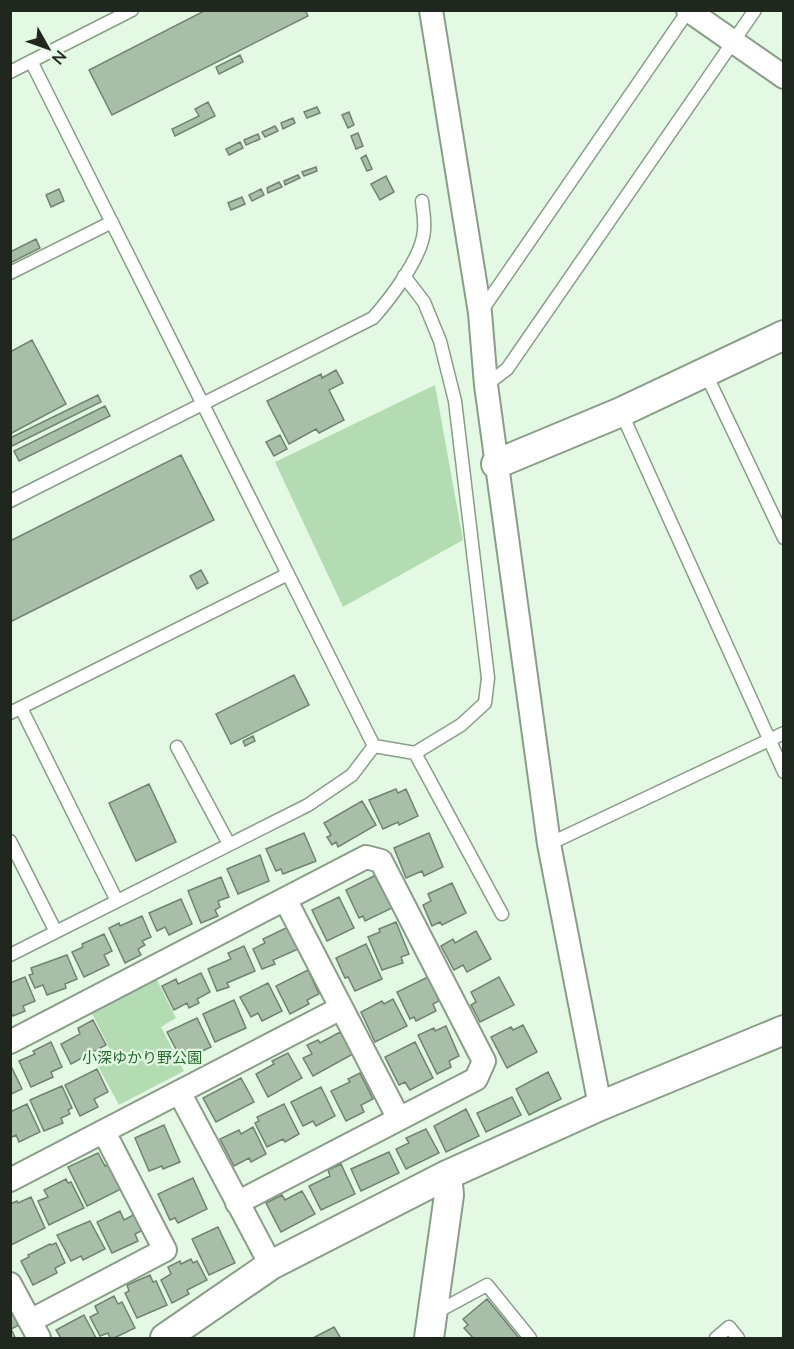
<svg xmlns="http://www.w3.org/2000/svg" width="794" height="1349" font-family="Lato,'Noto Sans JP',sans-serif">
<rect width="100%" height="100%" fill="#e3f9e3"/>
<path fill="#b4dcb3" d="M435 385 463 540 343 607 275 462Z
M155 976 176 1018 161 1027 184 1071 119 1105 94 1059 110 1050 90 1009Z"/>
<path fill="#a9bea9" stroke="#70836f" stroke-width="1.5" d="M206 10H305L308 16 112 115 89 70Z
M240 55 243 62 219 74 216 67Z
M208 102 215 116 175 136 172 129 199 116 195 109Z
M317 107 320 113 307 118 304 112Z
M349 112 354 125 348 128 342 115Z
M293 118 295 123 283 129 281 123Z
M275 126 278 131 265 137 262 132Z
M358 133 363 146 356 149 351 136Z
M258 134 260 139 246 145 244 140Z
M240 142 243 148 229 155 226 149Z
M366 155 372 169 367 171 361 158Z
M316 167 317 171 304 176 302 172Z
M298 175 300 178 285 185 284 181Z
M386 176 394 192 380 200 371 184Z
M279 182 282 187 268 193 267 188Z
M59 189 64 201 51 207 46 195Z
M261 189 264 195 252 201 249 195Z
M242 197 245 204 231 210 228 203Z
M36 239 40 248 10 263V252Z
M32 340 66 404 10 434V352Z
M336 370 343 383 329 390 344 420 319 433 316 429 289 444 267 401 321 374 322 378Z
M98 395 101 402 10 447V438Z
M105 406 110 416 19 461 14 451Z
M280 435 287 449 274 456 266 442Z
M181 455 214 520 10 622V541Z
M201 570 208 583 197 589 190 576Z
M294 675 309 705 231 744 216 714Z
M253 736 255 741 245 746 243 741Z
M149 784 176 842 136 861 109 803Z
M396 789 398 793 406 789 418 816 399 825 398 822 383 829 369 800Z
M362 801 376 825 338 847 336 842 332 845 327 837 331 835 324 823Z
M304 833 316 861 283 874 281 869 276 871 266 849Z
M429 833 443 867 424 876 422 871 406 878 394 848Z
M260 855 269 881 238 894 227 869Z
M376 875 392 908 365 921 363 916 359 918 346 890Z
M221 877 229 897 218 901 220 907 215 910 218 916 201 923 188 891Z
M452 883 466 913 442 925 440 922 432 926 423 905 431 901 428 894Z
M339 897 354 928 327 941 312 910Z
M181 899 192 924 169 935 165 927 157 931 149 913Z
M142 916 151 937 142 941 145 945 138 949 141 955 125 963 109 928 119 923 120 926Z
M396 922 409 954 401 957 403 963 382 970 368 937 380 932 379 929Z
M288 927 298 949 273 960 275 964 262 969 253 949 265 943 263 939Z
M476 931 491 959 467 972 463 965 454 970 441 946 453 939 455 943Z
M104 934 112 951 104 955 109 965 84 977 72 952 83 947 82 944Z
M366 944 382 979 355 991 348 977 345 978 336 958Z
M244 946 255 971 227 983 229 987 217 991 208 969 231 959 228 953Z
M67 955 77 979 65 984 66 988 47 995 43 985 35 988 29 975 33 974 31 968Z
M308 970 319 994 307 1000 309 1004 290 1014 276 986Z
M201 973 210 992 197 999 199 1003 189 1008 187 1003 174 1010 162 986 176 979 178 984Z
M25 977 35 1001 23 1006 25 1011 13 1016 10 1011V983Z
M428 977 439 1001 433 1004 436 1011 416 1021 414 1017 410 1019 397 992Z
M499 977 514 1005 480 1022 471 1005 476 1002 471 992Z
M268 983 282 1011 262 1021 258 1013 251 1017 240 997Z
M393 999 407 1026 375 1042 361 1012 382 1001 384 1004Z
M234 1000 246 1028 215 1042 203 1014Z
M197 1018 211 1047 186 1059 184 1053 179 1055 167 1032Z
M93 1020 106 1045 71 1064 61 1044 80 1034 78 1028Z
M523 1025 537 1052 507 1068 491 1037 511 1027 513 1030Z
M446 1026 459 1056 449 1061 451 1067 437 1074 418 1035 434 1028 435 1031Z
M340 1032 353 1054 313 1076 303 1058 312 1054 307 1045 318 1040 320 1043Z
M51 1042 62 1067 51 1072 53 1077 31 1087 19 1061 35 1054 33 1051Z
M415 1042 433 1078 410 1090 405 1082 399 1085 385 1057Z
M288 1053 302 1078 268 1097 256 1074 274 1064 272 1061Z
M11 1066 22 1089 11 1094 10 1097Z
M97 1069 108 1092 94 1099 98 1107 80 1116 65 1085Z
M548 1072 561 1099 529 1115 516 1089Z
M360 1073 373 1099 361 1105 364 1112 346 1121 331 1091 350 1082 348 1079Z
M241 1078 254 1102 216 1122 203 1098Z
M62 1086 72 1108 68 1110 70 1114 61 1118 63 1123 44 1131 30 1100Z
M321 1087 335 1116 316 1126 313 1121 303 1126 291 1102Z
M512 1097 521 1115 486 1132 477 1113Z
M27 1104 40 1132 19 1142 16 1135 10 1138V1112Z
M284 1104 299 1134 285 1142 283 1139 267 1147 255 1123 259 1121 257 1117Z
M466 1109 479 1136 446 1152 434 1126Z
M164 1125 180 1162 163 1169 162 1166 149 1171 135 1138Z
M253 1127 266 1154 251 1162 249 1158 234 1166 220 1139 239 1130 241 1134Z
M426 1129 439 1153 406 1169 396 1149 409 1143 406 1138Z
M389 1152 399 1173 361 1191 351 1169Z
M98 1153 105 1166 108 1165 123 1188 87 1206 68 1167Z
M341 1164 355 1194 321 1210 309 1186 330 1176 328 1170Z
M193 1178 207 1209 178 1223 175 1218 170 1220 158 1194Z
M66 1179 68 1183 71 1182 84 1208 49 1225 38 1201 48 1197 44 1190Z
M302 1191 315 1214 281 1232 266 1203 282 1195 285 1200Z
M31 1197 45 1228 11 1245 10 1204 17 1201 18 1203Z
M120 1211 124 1220 135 1214 143 1230 135 1234 138 1241 112 1253 97 1222Z
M90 1221 105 1249 83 1260 81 1256 71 1261 57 1235Z
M218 1227 235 1263 209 1275 192 1239Z
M56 1243 65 1263 55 1268 57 1273 33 1285 21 1261 29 1257 28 1255 50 1244 51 1245Z
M191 1259 193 1263 197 1261 207 1280 187 1290 189 1294 172 1303 161 1280 171 1274 168 1267 180 1261 181 1264Z
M150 1275 153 1282 156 1281 167 1305 137 1318 125 1293 129 1291 127 1285Z
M114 1296 118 1304 122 1302 135 1328 114 1338H110L108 1333 100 1336 90 1317 98 1313 95 1306Z
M487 1299 519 1338H473L464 1328 468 1325 463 1319Z
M10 1307 19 1325 11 1329 15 1337 11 1338H10Z
M84 1315 96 1338H61L56 1330Z
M334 1327 340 1337 338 1338H313Z"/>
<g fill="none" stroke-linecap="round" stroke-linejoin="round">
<defs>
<path id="service" d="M31 61 374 746
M10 72 132 10
M10 273 112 222
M404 276 424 302 440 341 455 401 488 678 485 703 461 725 415 753 502 914
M480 313 688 11
M705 372 784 538
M486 385 507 369 755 10
M621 412 784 772
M10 501 373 318C390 299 423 256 424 230 425 220 423 211 422 201
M21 708 117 901
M10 713 288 574
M374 746 415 753
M177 747 229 844
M10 841 56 932
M549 844 784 733
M10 955 308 805 352 775 374 746
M435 1313 487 1285 530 1338
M716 1338 729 1327 738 1338"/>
<path id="minor" d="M431 10 480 313 486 385 549 844 600 1106
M688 10 784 77
M285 899 399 1119
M10 1042 366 857 381 861 484 1061 476 1079 237 1203
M179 1092 271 1265
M10 1180 341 1008
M10 1284 39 1338
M30 1321 165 1250 104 1132"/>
<path id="tertiary" d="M496 464 621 412 784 335
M165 1338 271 1265 447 1175 600 1106 784 1030
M429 1338 449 1195 447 1175"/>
</defs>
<use href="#service" stroke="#899d89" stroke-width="15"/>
<use href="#minor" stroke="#899d89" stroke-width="26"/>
<use href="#tertiary" stroke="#899d89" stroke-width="32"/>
<use href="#service" stroke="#fff" stroke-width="12"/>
<use href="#minor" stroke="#fff" stroke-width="22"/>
<use href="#tertiary" stroke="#fff" stroke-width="28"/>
</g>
<g text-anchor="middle" stroke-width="4.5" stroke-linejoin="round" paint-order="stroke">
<g font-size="15" fill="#24682a" stroke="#e3f9e3">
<text x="142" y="1063">小深ゆかり野公園</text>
</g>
</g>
<rect width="794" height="1349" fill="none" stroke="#1f271f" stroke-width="24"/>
<g transform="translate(48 48) rotate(130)" stroke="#e3f9e3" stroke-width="4.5" paint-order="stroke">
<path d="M0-4.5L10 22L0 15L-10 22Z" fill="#1f271f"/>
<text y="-9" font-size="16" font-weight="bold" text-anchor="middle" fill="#1f271f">N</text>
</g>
</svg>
